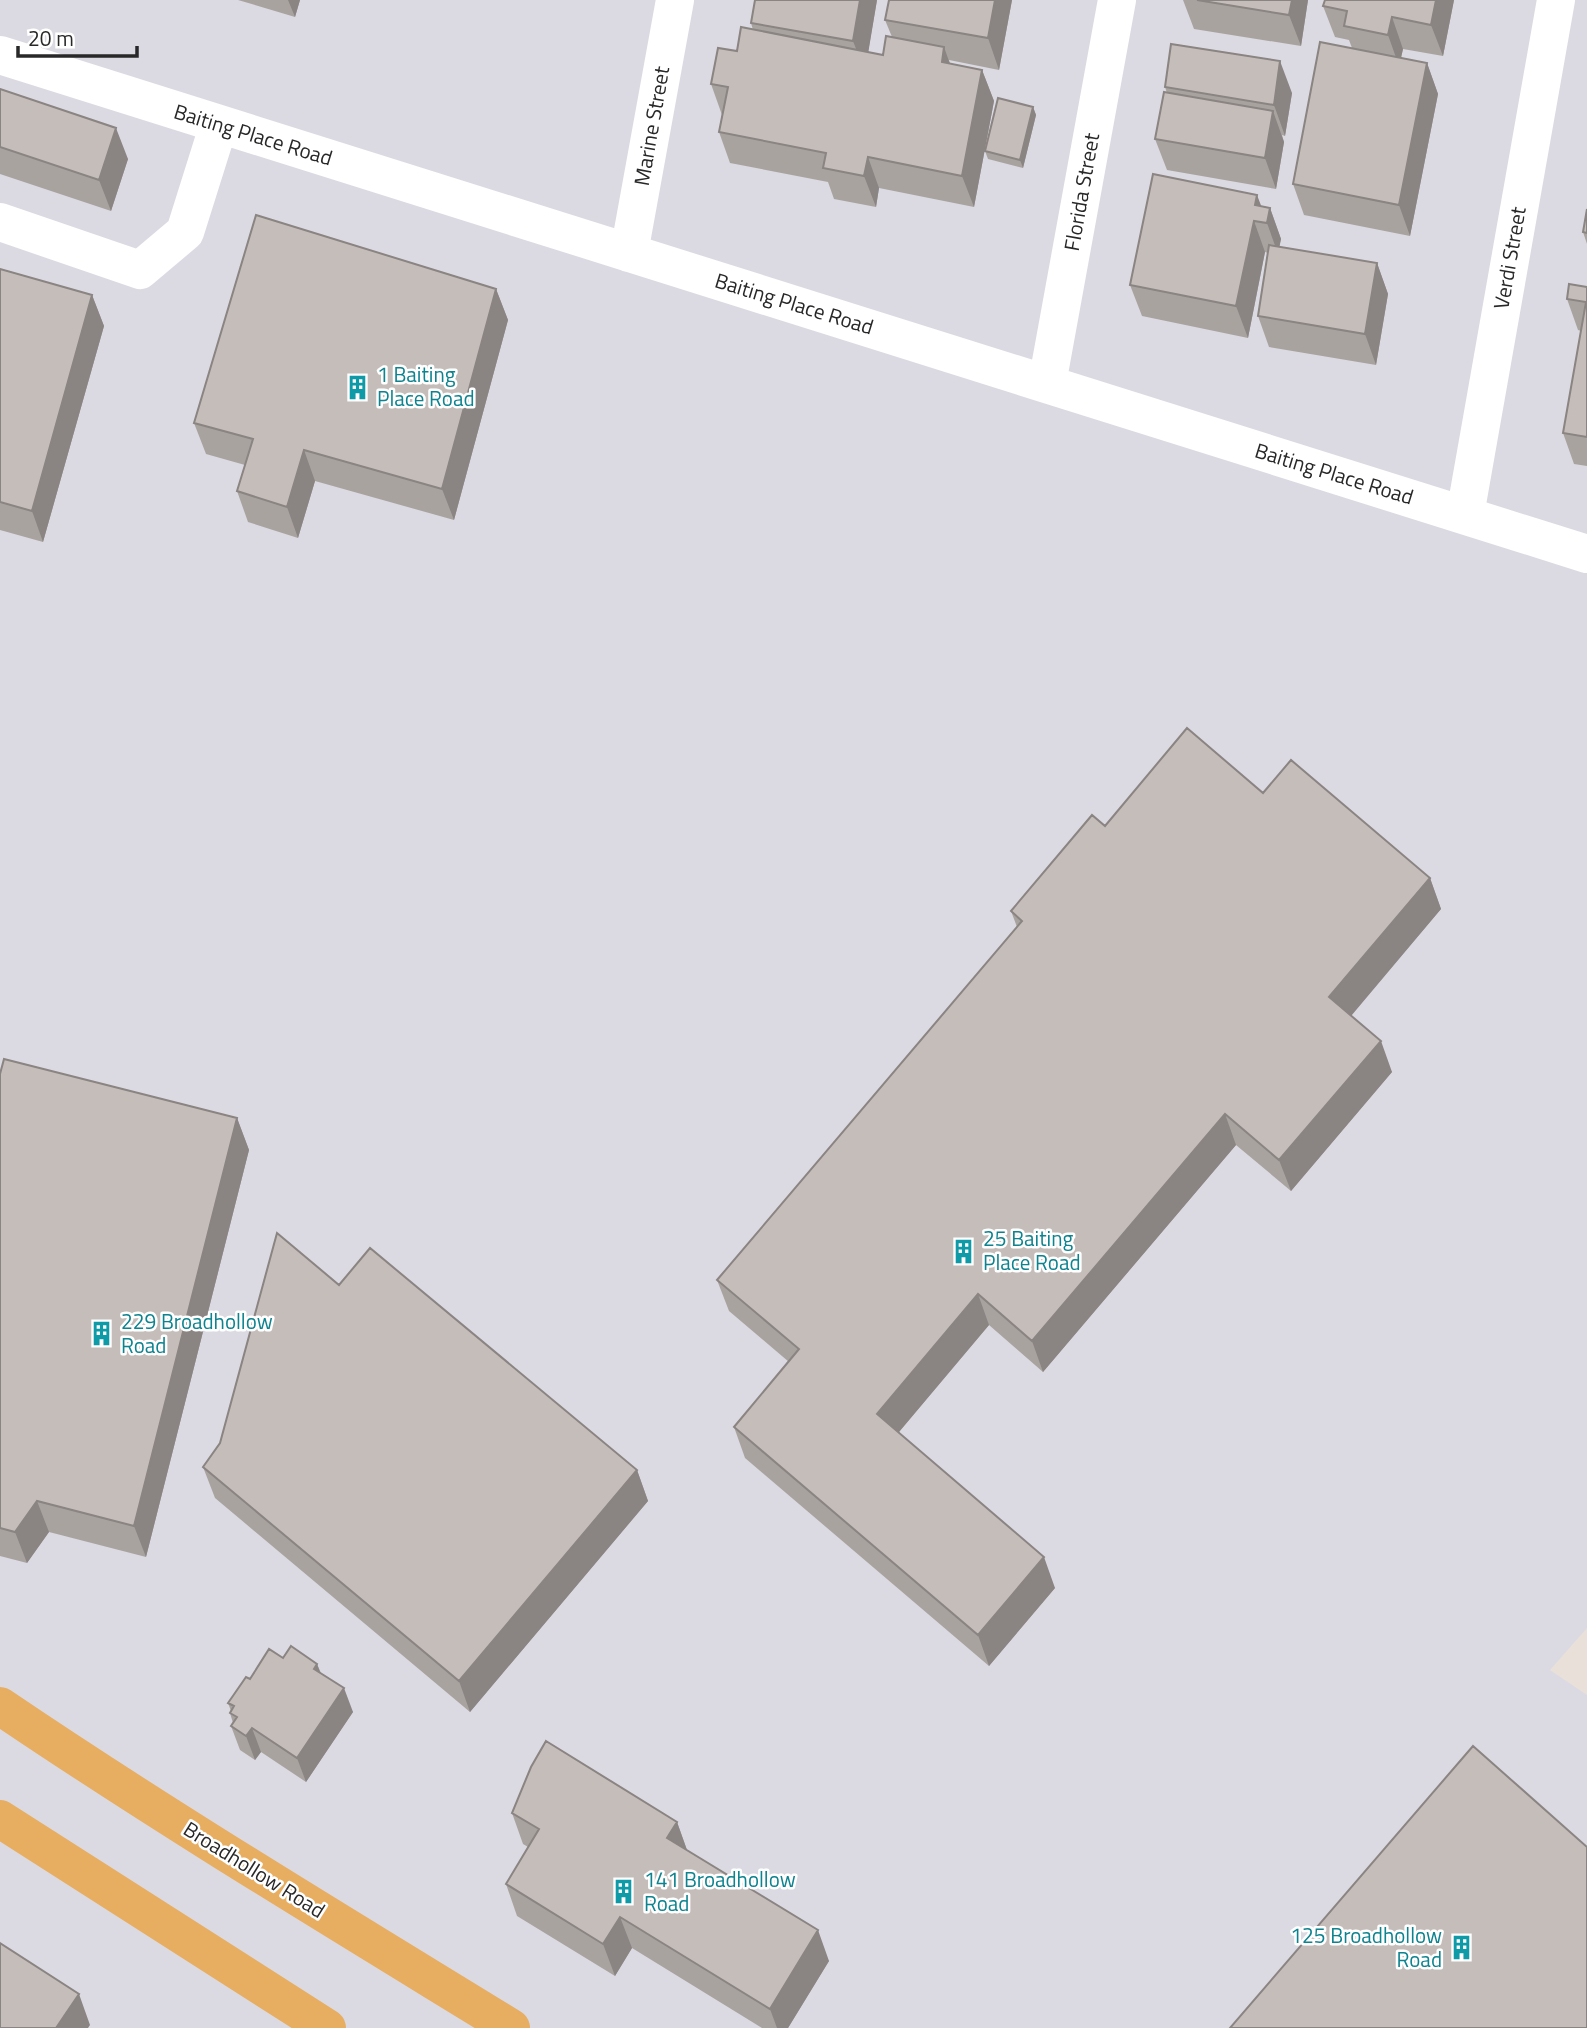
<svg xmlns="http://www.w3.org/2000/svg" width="1587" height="2028" font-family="'Titillium Web',sans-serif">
<rect width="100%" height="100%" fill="#e9e0da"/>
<path fill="#dbdae2" d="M0 0H1587V1628L1550 1670 1587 1695V2028H0Z"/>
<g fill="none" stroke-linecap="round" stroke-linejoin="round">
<path stroke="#fff" stroke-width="38" d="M0 55 1587 554
M0 222 140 270 185 232 219 124
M629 253 675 0
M1047 384 1117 0
M1465 515 1556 0"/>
<path stroke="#e7ae61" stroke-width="38" d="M0 1706C167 1819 340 1923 511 2028
M0 1819 327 2028"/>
</g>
<path fill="#a9a3a0" d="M238 0H300L295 17Z
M877 0 868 52 883 55 892 37 885 20 889 0H1012L999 70 949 60 950 64 982 70 994 101 974 207 879 188 876 207 834 199 828 182 730 163 719 132 722 115 711 84 753 30 751 23Z
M1183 0H1308L1301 46 1194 29Z
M1454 0 1443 56 1403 49 1401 58 1427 63 1438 94 1410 236 1304 215 1293 184 1352 48 1349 40 1335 37 1323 6Z
M1165 87 1292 93 1285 136 1282 135 1284 142 1276 189 1167 170 1155 139 1167 93Z
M0 89 128 159 111 211 0 174Z
M1033 107 1036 115 1023 168 988 159 985 151Z
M1262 206 1270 208 1281 239 1279 247 1377 263 1388 294 1376 365 1269 347 1258 316 1268 253 1265 252 1248 338 1142 316 1130 285Z
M1587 209V244L1583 232Z
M0 269 92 295 104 326 43 542 0 530Z
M1587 287V466L1574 464 1563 433 1581 331 1578 330 1567 299Z
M496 289 508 320 454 520 315 481 298 538 248 522 237 491 245 465 206 454 194 423Z
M1263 793 1430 878 1441 909 1351 1015 1392 1072 1291 1191 1236 1145 1043 1372 989 1325 899 1432 1055 1588 989 1666 745 1458 734 1427 789 1362 729 1311 717 1280 1017 927 1011 911 1105 826Z
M0 1074 237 1118 249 1150 146 1557 49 1532 27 1563 0 1556Z
M339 1285 637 1470 648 1501 470 1712 215 1498 203 1467Z
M283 1658 317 1664 321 1673 353 1712 306 1782 261 1752 255 1760 240 1750 231 1726 233 1723 230 1713 231 1711 228 1703 250 1679Z
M512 1813 677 1822 687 1850 829 1961 788 2028H762L632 1948 615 1976 517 1916 506 1884 528 1847 523 1844Z"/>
<path fill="#8a8482" d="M288 0H300L295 17Z
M860 0H877L865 72 853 41Z
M995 0H1012L999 70 988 38Z
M1292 0H1308L1301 46 1289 15Z
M1436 0H1454L1443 56 1431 25Z
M1392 17 1403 49 1399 66 1388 35Z
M944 47 955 78 942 62Z
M1280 61 1292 93 1285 136 1274 105Z
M1427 63 1438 94 1410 236 1399 205Z
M982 70 994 101 974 207 962 176Z
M1033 107 1036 115 1023 168 1020 160Z
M1273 111 1284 142 1276 189 1265 158Z
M116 128 128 159 111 211 99 180Z
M868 157 879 188 876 207 864 176Z
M1257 195 1267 221 1270 208 1281 239 1278 254 1267 223 1255 205Z
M1254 221 1265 252 1248 338 1236 306Z
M1377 263 1388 294 1376 365 1365 334Z
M496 289 508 320 454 520 442 489Z
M92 295 104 326 43 542 32 511Z
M304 450 315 481 298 538 287 507Z
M1430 878 1441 909 1341 1028 1329 997Z
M1381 1041 1392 1072 1291 1191 1279 1160Z
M1225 1114 1236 1145 1043 1372 1032 1341Z
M237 1118 249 1150 146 1557 134 1526Z
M978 1294 989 1325 888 1445 877 1414Z
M637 1470 648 1501 470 1712 459 1681Z
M37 1501 49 1532 27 1563 15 1532Z
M1044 1557 1055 1588 989 1666 978 1635Z
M317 1664 326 1688 314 1669Z
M344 1688 353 1712 306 1782 297 1758Z
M252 1728 261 1752 255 1760 246 1736Z
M677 1822 688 1853 667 1838Z
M620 1917 632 1948 615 1976 603 1944Z
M818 1930 829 1961 788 2028H777L770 2009Z
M79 1994 90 2025 88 2028H56Z"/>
<path fill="#c5bdba" stroke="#8a8482" stroke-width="2" d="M755 0H860L853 41 751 23Z
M889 0H995L988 38 885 20Z
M1197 0H1292L1289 15Z
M1325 0H1436L1431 25 1392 17 1388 35 1344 26 1347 11 1323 6Z
M741 27 883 55 886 36 944 47 942 62 982 70 962 176 868 157 864 176 823 168 826 153 719 132 728 87 711 84 718 48 737 51Z
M1320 42 1427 63 1399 205 1293 184Z
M1171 44 1280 61 1274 105 1165 87Z
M0 89 116 128 99 180 0 147Z
M1164 92 1273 111 1265 158 1155 139Z
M998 98 1033 107 1020 160 985 151Z
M1153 174 1257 195 1255 205 1270 208 1267 223 1254 221 1236 306 1130 285Z
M1587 209V233L1583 232Z
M256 215 496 289 442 489 304 450 287 507 237 491 253 439 194 423Z
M1269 245 1377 263 1365 334 1258 316Z
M0 269 92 295 32 511 0 502Z
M1569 284 1587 287V437L1563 433 1586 302 1567 299Z
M1187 728 1263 793 1291 760 1430 878 1329 997 1381 1041 1279 1160 1225 1114 1032 1341 978 1294 877 1414 1044 1557 978 1635 734 1427 799 1349 717 1280 1022 921 1011 911 1092 815 1105 826Z
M4 1059 237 1118 134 1526 37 1501 15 1532 0 1528V1074Z
M277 1233 339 1285 370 1248 637 1470 459 1681 203 1467 220 1443Z
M291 1646 317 1664 314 1669 344 1688 297 1758 252 1728 246 1736 231 1726 237 1717 230 1713 234 1706 228 1703 246 1677 250 1679 269 1649 283 1658Z
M546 1741 677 1822 667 1838 818 1930 770 2009 620 1917 603 1944 506 1884 539 1829 512 1813 531 1767Z
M1473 1746 1587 1847V2028H1230Z
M0 1943 79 1994 56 2028H0Z"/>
<defs>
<symbol id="building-bare" viewBox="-9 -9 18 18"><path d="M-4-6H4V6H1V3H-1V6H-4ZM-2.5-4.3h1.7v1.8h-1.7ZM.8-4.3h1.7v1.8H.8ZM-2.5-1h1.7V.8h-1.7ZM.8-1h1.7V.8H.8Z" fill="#0f9aa8" stroke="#fff" stroke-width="2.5" paint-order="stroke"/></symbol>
</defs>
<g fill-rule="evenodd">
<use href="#building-bare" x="340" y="370" width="35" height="35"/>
<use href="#building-bare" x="946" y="1234" width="35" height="35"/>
<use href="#building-bare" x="84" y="1316" width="35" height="35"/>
<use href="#building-bare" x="606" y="1874" width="35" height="35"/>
<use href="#building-bare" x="1444" y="1930" width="35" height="35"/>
</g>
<g text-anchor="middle" stroke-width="5" stroke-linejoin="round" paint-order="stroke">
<g font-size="21" fill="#282828" stroke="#fff">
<text transform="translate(652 126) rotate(-80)" y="7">Marine Street</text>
<text transform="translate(253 135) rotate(17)" y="7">Baiting Place Road</text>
<text transform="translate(1082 192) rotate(-80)" y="7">Florida Street</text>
<text transform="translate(1510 258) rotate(-80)" y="7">Verdi Street</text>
<text transform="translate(794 304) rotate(17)" y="7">Baiting Place Road</text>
<text transform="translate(1334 474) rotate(17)" y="7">Baiting Place Road</text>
<text transform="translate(254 1870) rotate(32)" y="7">Broadhollow Road</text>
</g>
<g font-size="21" fill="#0d838f" stroke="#fff" text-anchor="start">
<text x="377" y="382">1 Baiting<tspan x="377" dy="24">Place Road</tspan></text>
<text x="983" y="1246">25 Baiting<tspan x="983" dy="24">Place Road</tspan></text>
<text x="121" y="1329">229 Broadhollow<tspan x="121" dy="24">Road</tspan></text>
<text x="644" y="1887">141 Broadhollow<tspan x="644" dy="24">Road</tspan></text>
<text x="1442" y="1943" text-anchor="end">125 Broadhollow<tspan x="1442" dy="24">Road</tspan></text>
</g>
</g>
<path d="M18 46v10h119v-10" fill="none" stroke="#282828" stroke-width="3.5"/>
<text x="28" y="46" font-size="21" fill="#282828" stroke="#ffffff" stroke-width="5" paint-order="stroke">20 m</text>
</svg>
